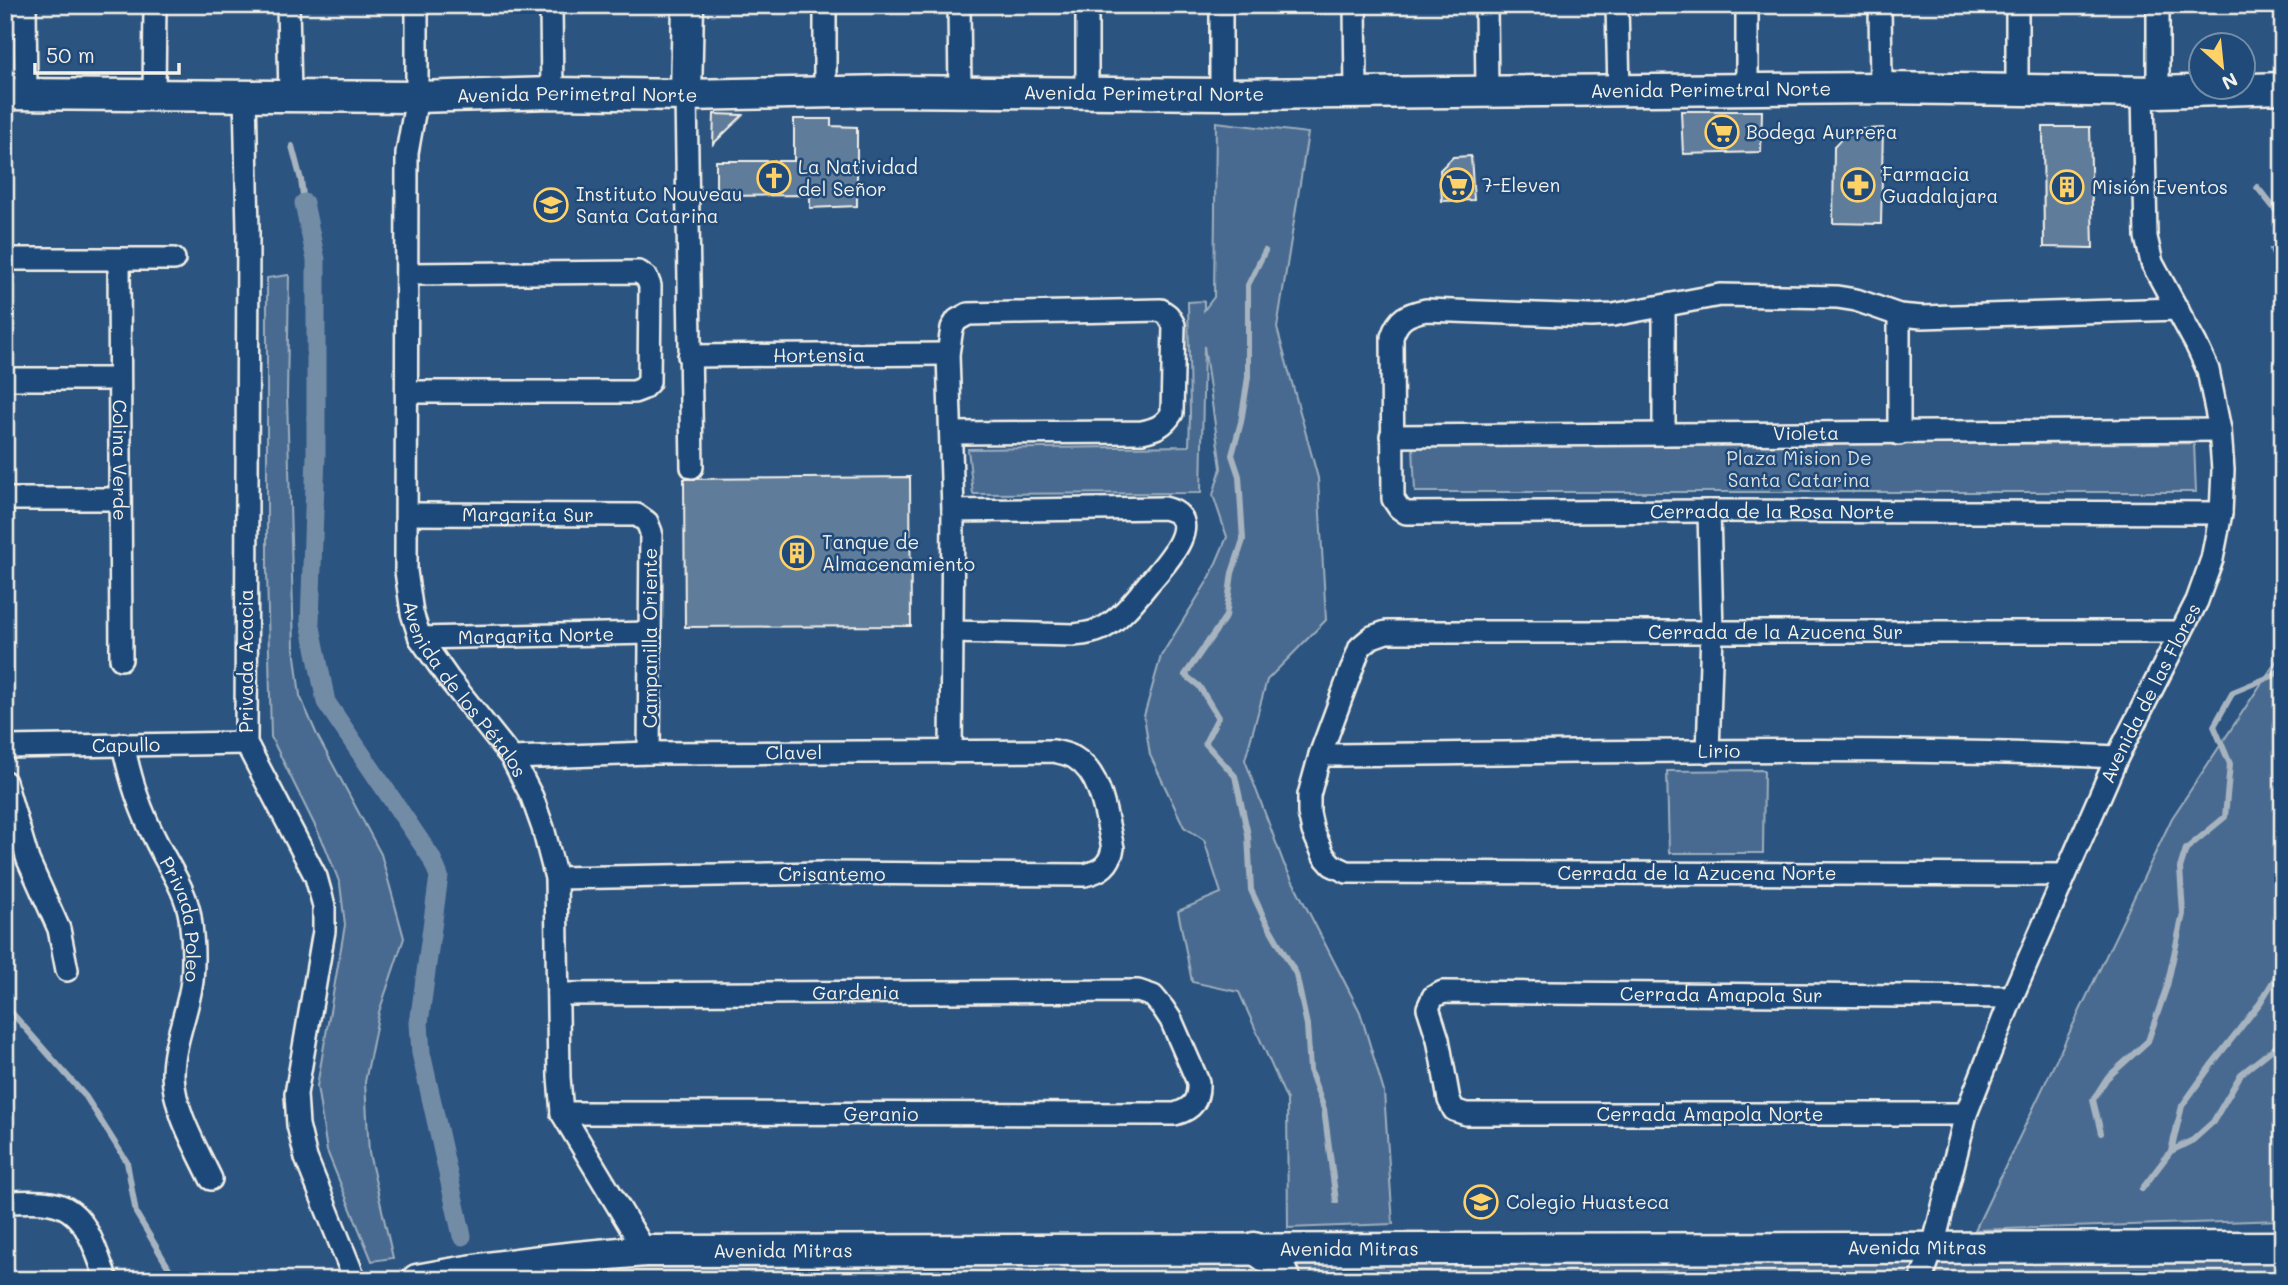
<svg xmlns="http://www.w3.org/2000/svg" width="2288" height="1285" font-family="Mali,sans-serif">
<rect width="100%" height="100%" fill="#2c5481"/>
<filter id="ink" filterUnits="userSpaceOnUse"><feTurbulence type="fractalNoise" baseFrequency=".0143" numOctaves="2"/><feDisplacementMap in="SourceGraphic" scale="14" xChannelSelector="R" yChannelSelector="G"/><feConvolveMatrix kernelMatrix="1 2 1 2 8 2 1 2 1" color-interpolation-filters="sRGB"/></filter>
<g filter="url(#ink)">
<path fill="#496b90" stroke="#9eaebc" stroke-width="2" d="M1216 122 1308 133 1277 328 1318 478 1326 620 1267 680 1245 760 1284 864 1360 1012 1384 1092 1393 1224 1288 1228 1287 1100 1239 992 1192 982 1178 911 1221 893 1204 840 1184 827 1150 755 1144 716 1161 656 1210 577 1227 537 1213 495 1221 468 1204 346 1201 493 973 494 968 449 1189 446 1190 414 1188 302 1204 301V310L1214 297Z
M2270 249H2283V287Z
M289 275 287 396 294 648 300 696 317 735 381 854 404 938 379 1012 365 1082 369 1153 393 1258 372 1261 327 1151 317 1086 345 925 340 884 325 846 271 737 267 572V278Z
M2194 443 2196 492H1415L1413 446Z
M2283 651V1220L1975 1230 2172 818Z
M1764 770 1763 853H1669L1667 771Z
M2283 1260V1280H490L604 1268Z"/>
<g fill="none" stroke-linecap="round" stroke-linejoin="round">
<path stroke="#a7b4c0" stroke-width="6" d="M292 146 301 180 304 203
M2257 187 2283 219
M1265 251 1248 285V377L1241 422 1232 455 1239 476 1243 540 1232 573 1226 616 1185 675 1199 686 1218 717 1205 743 1235 776 1248 835 1251 890 1264 918 1296 974 1307 1025 1310 1070 1324 1109 1336 1201
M5 1005 86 1097 127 1162 136 1213 176 1280
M2101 1133 2093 1100 2107 1078 2148 1041 2167 986 2183 914 2180 868 2186 849 2225 817 2230 764 2214 726 2233 692 2272 676 2283 668
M2171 1151 2182 1106 2212 1064 2260 1003 2283 965
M2142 1189 2171 1151 2193 1140 2213 1122 2241 1074 2283 1041"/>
<path stroke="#738ca6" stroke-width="19" d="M304 203 316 260V455L310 622 326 702 431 857 439 876 419 1023 421 1053 462 1236"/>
</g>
<path fill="#5e7b9a" stroke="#f4f1e8" stroke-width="2" d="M1681 111H1762L1761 152 1683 154Z
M714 114 743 115 713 144Z
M794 119H831V126L857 127V206L810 208V195L716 196V161H794Z
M2043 127H2090L2093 248 2044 247Z
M1883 128 1881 224 1833 223 1834 147 1849 130Z
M1471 156 1474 200 1442 201 1440 170 1453 157Z
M910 477 911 626 685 627 684 479Z"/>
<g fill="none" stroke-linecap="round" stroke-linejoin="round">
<defs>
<g id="street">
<path d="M25 5 26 94"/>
<path d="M288 5 290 95"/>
<path id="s1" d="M417 5V97L407 153 406 571 412 613 420 638 448 678 512 758 532 797 543 828 556 878 559 1077 562 1113 645 1251"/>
<path d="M551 5 552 93"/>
<path d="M825 5V92"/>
<path d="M959 5 960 92"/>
<path d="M1221 5V94"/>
<path d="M1355 5 1356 92"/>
<path d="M1486 5 1487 92"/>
<path d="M1617 5 1619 90"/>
<path d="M1747 5V89"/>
<path d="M1880 5 1881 88"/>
<path d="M2017 5V89"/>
<path d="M2158 5V92"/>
<path d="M1087 91V5"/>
<path d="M154 94 155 5"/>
<path d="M245 94 248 231 246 743 316 877 324 906V931L296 1094 298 1125 306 1158 355 1280"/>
<path d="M686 95 692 467"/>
<path d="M5 259H174"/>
<path id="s2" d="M119 260 121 659"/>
<path d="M1664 306V434"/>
<path id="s3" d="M2178 309 1922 317 1899 315 1856 300 1837 297 1720 295 1613 315 1591 316 1426 310C1407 314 1398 318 1392 337L1393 499 1399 508 1406 513 1709 511 2221 513"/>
<path id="s4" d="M689 356 948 354"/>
<path d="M5 379H119"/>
<path d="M407 392H634L642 389 649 382 650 286 647 278 639 272 408 274"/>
<path d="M1899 434V315"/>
<path id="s5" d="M1391 436 2220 430"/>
<path d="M5 499H120"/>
<path id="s6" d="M407 514 637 515 647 522 651 532 649 753"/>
<path d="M952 632 1074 635C1083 634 1093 633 1101 629 1120 620 1135 600 1148 584 1163 567 1210 518 1164 508L953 511"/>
<path id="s7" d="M420 638 650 633"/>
<path id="s8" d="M123 744C131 782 140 810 158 845 169 867 186 891 190 917 193 938 194 960 192 981 188 1013 173 1042 173 1075 174 1111 196 1147 211 1179"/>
<path id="s9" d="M5 747 246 743"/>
<path d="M951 752 953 511 948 354 952 328 957 320 968 314 1161 310 1168 315 1174 325 1172 413C1164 426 1156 429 1142 432L952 433"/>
<path d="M1708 752 1712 632 1709 511"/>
<path id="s10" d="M1320 755C1585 753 1852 745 2117 757"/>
<path id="s11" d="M512 758 649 753 1054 751C1061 753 1069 754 1075 758 1103 775 1106 819 1113 848 1110 865 1101 871 1085 875L824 873 556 878"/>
<path d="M5 782 28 860 59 929 67 970"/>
<path id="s12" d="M2064 875 1347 872 1332 865 1324 856 1313 831 1309 813V795L1320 755 1360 647 1372 637 1386 632H2181"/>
<path id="s13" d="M558 994 1138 991 1153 996 1163 1008 1171 1020 1198 1082C1199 1100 1193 1109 1175 1114L562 1113"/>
<path id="s14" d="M1966 1114H1466L1454 1110 1449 1100 1438 1039 1428 1008 1433 997 1443 992 2012 997"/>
<path d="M5 1202C20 1202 36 1200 50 1203 87 1208 95 1251 107 1280"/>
<path id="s15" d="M1921 1280 1933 1247 1966 1114 2012 997 2117 757 2197 601 2212 559 2221 513 2223 470 2220 430 2208 370 2196 344 2152 263 2146 237 2143 92"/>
</g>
<g id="secondary">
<path id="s16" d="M5 94 417 97 552 93 686 95 888 91 1221 94 1881 88 2158 92 2283 88"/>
<path d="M686 95 688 5"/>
<path d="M1254 1248 1278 1265 1285 1280"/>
<path id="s17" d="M417 1280C492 1265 568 1257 645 1251 1191 1249 1737 1247 2283 1247"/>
</g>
</defs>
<use href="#street" stroke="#f4f1e8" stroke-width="26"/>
<use href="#secondary" stroke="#f4f1e8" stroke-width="35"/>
<use href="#street" stroke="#1f4a7a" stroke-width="21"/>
<use href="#secondary" stroke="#1f4a7a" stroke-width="30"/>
</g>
</g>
<defs>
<symbol id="supermarket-ring" viewBox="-11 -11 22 22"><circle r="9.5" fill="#1f4a7a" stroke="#ffd166" stroke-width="1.5"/><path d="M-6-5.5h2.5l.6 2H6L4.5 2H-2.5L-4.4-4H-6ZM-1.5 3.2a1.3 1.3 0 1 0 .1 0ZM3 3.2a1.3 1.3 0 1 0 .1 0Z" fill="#ffd166"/></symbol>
<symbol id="church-ring" viewBox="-11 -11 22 22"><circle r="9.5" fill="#1f4a7a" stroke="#ffd166" stroke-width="1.5"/><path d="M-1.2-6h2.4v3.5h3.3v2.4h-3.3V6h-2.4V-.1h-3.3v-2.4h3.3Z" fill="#ffd166"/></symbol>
<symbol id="pharmacy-ring" viewBox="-11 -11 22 22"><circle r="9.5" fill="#1f4a7a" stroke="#ffd166" stroke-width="1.5"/><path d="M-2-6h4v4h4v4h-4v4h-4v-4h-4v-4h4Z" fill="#ffd166"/></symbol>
<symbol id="building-ring" viewBox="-11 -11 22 22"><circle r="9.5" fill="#1f4a7a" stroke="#ffd166" stroke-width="1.5"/><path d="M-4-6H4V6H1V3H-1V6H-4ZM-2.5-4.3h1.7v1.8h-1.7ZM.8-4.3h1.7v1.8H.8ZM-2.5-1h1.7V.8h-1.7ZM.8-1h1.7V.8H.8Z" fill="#ffd166"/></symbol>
<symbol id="school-ring" viewBox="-11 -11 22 22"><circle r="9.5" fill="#1f4a7a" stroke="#ffd166" stroke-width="1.5"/><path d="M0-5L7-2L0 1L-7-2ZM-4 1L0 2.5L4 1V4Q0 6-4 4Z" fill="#ffd166"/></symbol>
</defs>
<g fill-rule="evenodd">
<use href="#supermarket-ring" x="1703" y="113" width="38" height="38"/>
<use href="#church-ring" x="755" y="159" width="38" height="38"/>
<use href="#supermarket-ring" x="1438" y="166" width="38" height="38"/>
<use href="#pharmacy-ring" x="1839" y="166" width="38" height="38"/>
<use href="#building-ring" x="2048" y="168" width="38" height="38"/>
<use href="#school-ring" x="532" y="186" width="38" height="38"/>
<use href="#building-ring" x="778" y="534" width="38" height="38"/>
<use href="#school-ring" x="1462" y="1183" width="38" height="38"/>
</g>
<g text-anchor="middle" stroke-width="5" stroke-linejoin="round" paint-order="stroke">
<g font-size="19" fill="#f4f1e8" stroke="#1f4a7a">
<text dy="7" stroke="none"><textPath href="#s16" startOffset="1706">Avenida Perimetral Norte</textPath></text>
<text dy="7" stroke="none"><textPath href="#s16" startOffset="1139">Avenida Perimetral Norte</textPath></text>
<text dy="7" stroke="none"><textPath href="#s16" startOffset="572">Avenida Perimetral Norte</textPath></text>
<text dy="7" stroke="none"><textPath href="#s4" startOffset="130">Hortensia</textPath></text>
<text dy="7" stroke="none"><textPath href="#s5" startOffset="415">Violeta</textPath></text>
<text dy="7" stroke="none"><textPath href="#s2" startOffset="200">Colina Verde</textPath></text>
<text dy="7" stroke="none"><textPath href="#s3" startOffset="1351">Cerrada de la Rosa Norte</textPath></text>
<text dy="7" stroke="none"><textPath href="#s6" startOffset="121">Margarita Sur</textPath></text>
<text dy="7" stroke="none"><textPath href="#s12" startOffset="1386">Cerrada de la Azucena Sur</textPath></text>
<text dy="7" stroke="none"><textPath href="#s7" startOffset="116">Margarita Norte</textPath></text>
<text transform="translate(650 638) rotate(-90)" y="7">Campanilla Oriente</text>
<text transform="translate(246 661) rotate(-90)" y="7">Privada Acacia</text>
<text dy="7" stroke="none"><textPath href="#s1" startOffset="702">Avenida de los Pétalos</textPath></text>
<text dy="7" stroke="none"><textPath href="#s15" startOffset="632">Avenida de las Flores</textPath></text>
<text dy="7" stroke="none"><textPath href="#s9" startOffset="121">Capullo</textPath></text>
<text dy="7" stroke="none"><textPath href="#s10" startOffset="399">Lirio</textPath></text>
<text dy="7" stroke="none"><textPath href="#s11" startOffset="282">Clavel</textPath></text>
<text x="1697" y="880">Cerrada de la Azucena Norte</text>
<text x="832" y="881">Crisantemo</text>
<text dy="7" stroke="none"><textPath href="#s8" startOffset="187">Privada Poleo</textPath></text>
<text dy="7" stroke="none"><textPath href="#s13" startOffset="298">Gardenia</textPath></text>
<text dy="7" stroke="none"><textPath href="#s14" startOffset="920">Cerrada Amapola Sur</textPath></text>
<text x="881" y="1121">Geranio</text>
<text x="1710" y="1121">Cerrada Amapola Norte</text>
<text dy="7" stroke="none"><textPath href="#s17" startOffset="1502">Avenida Mitras</textPath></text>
<text dy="7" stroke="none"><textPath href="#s17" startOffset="934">Avenida Mitras</textPath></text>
<text dy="7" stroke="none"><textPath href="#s17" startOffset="368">Avenida Mitras</textPath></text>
</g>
<g font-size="19" fill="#f4f1e8" stroke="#1f4a7a" text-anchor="start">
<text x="1746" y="139">Bodega Aurrera</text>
<text x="798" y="174">La Natividad<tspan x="798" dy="22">del Señor</tspan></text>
<text x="1882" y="181">Farmacia<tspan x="1882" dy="22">Guadalajara</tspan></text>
<text x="1482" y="192">7-Eleven</text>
<text x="2092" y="194">Misión Eventos</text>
<text x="576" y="201">Instituto Nouveau<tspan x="576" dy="22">Santa Catarina</tspan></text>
<text x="822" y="549">Tanque de<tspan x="822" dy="22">Almacenamiento</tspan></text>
<text x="1506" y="1209">Colegio Huasteca</text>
</g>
<g font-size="19" fill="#dadddb" stroke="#1f4a7a">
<text x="1799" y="465">Plaza Mision De<tspan x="1799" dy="22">Santa Catarina</tspan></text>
</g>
</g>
<rect width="2288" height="1285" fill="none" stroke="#1f4a7a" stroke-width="28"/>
<rect x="14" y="14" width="2260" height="1257" fill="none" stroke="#f4f1e8" stroke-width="2.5" filter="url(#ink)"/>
<g transform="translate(2222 66) rotate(153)"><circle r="33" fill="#1f4a7a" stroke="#748da6" stroke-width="2"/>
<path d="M0-5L12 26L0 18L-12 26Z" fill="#ffd166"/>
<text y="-10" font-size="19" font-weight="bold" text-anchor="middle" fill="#f4f1e8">N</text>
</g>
<path d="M35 63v10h144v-10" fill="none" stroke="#f4f1e8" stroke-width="3.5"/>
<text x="46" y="63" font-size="21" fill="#f4f1e8" stroke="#1f4a7a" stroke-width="5" paint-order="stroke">50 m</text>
</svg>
